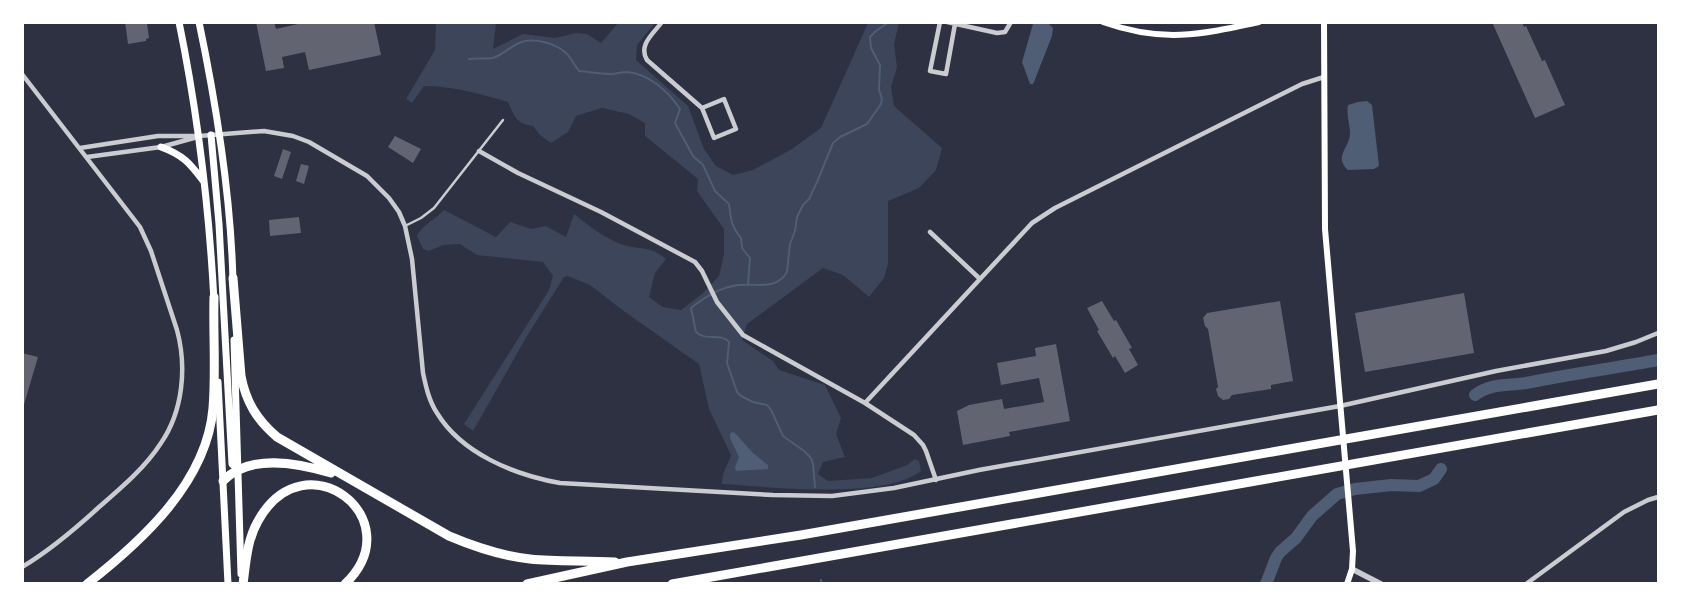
<svg xmlns="http://www.w3.org/2000/svg" width="1681" height="606" font-family="Helvetica,sans-serif">
<rect width="100%" height="100%" fill="#2d3142"/>
<path fill="#3c4559" d="M436 23H496L493 49 523 34 555 38 576 33 587 34 601 43 618 23H655L637 45 636 60 688 106 704 149 716 166 733 175 753 170 792 149 821 128 868 23H899L894 44 897 67 891 87 894 106 942 148 936 170 919 188 888 201V264L884 278 869 297 843 275 823 268 747 324 742 340 773 361 779 370 825 385 841 418 836 434 845 457 823 462 818 474 828 481 872 478 907 465 915 459 919 461 921 471C884 500 770 487 722 484 722 470 727 468 731 455L709 409 699 364 625 312 590 285 568 276 564 277 527 336 473 431 464 424 549 290 553 276 543 262 477 255 460 244 443 245 429 251 423 249 417 236C422 225 436 219 444 210L496 237 510 222 531 229 546 226 566 237 574 214C588 225 604 238 621 244 640 251 648 244 666 259L655 273 649 297 663 307 681 310 702 294 719 276 724 254V229L697 191 698 179 645 136V123L629 114 602 108 576 116 568 132 551 143 540 135 533 126C515 123 515 117 508 102 481 94 452 86 424 86L412 103 406 99 435 50Z"/>
<path fill="#4f5d75" d="M1048 23 1053 28 1052 36 1034 82 1033 84H1030L1022 62 1033 24 1036 23Z
M1367 101 1372 105 1379 166 1374 169 1348 170C1333 156 1350 148 1350 133 1350 124 1346 116 1348 105L1358 102Z
M732 432 735 433 753 453 768 465V469L736 471 735 467 739 457 730 438V434Z"/>
<g fill="none" stroke-linecap="round" stroke-linejoin="round">
<path stroke="#4f5d75" stroke-width="2" d="M469 59C477 58 486 59 493 58 502 55 509 48 517 44 532 36 557 43 568 55 572 60 575 66 579 71 590 72 600 74 611 74 616 74 621 72 627 72 649 74 668 91 680 109L675 123 693 156 703 165 715 191 729 204C731 219 731 226 741 238L742 248 750 258 748 285
M815 487 813 464 811 458 804 451 783 436 771 410 767 405 753 402 741 396 737 392 727 363 729 342C720 332 707 342 696 332L691 308C704 298 717 289 733 286 751 281 775 293 787 272L790 244 795 231 797 217 803 205 809 199 817 182 833 143 840 137 867 124 881 104 882 99 879 90 880 65 871 48 870 37 876 31 889 22
M821 580 822 584"/>
<path stroke="#4f5d75" stroke-width="12" d="M1475 395C1491 383 1508 386 1526 383 1570 374 1615 368 1658 360
M1266 584 1276 558 1280 552 1296 538 1312 516 1337 494 1355 489 1391 485 1419 486 1434 479 1441 469"/>
</g>
<path fill="#626471" d="M125 22 147 23 149 38 146 39V41L128 44Z
M256 22H274L276 29 298 24V22H374L381 55 309 70 305 52 282 57 284 68 266 71Z
M1492 22H1522L1524 27 1526 26 1542 61 1545 60 1565 105 1535 118Z
M395 136 421 149 413 163 388 147Z
M283 149 291 152 282 179 274 176Z
M301 164 309 166 304 184 296 181Z
M299 217 301 233 270 236 269 220Z
M1464 293 1474 353 1365 372 1355 313Z
M1102 301 1114 321 1116 320 1132 348 1129 349 1138 365 1125 373 1115 356 1113 358 1097 331 1099 330 1087 308Z
M1280 301 1293 381 1271 385V389L1232 395 1229 399 1223 400 1218 396 1216 389 1218 387 1208 329 1205 326 1203 318 1207 313Z
M1056 344 1070 421 1009 432 1010 436 963 445 957 411 969 405 1002 399 1004 409 1044 402 1039 378 1001 385 997 363 1036 356 1035 348Z
M22 353 38 357 23 408H22Z"/>
<g fill="none" stroke-linecap="round" stroke-linejoin="round">
<path stroke="#caccd0" stroke-width="2.5" d="M405 226 421 218 434 208 503 120"/>
<path stroke="#caccd0" stroke-width="4.5" d="M662 22C653 34 638 45 647 60L702 108 714 138 736 129 724 99 702 108
M940 22 930 71 946 74 955 24
M947 22 997 33 1005 32 1011 22
M22 74 140 227 151 251 177 330C187 367 183 411 161 443 145 468 120 489 98 508 75 529 49 551 22 567
M80 148 158 136H199L264 131 293 136 309 142 367 176 389 198 399 212 405 226 412 259 423 373C426 387 429 401 437 413 462 454 515 475 560 483L773 495 832 496 894 488 979 470 1340 406 1496 371 1606 351 1636 342 1658 333
M479 151 518 173 601 212 695 262 702 271 717 302 743 335 865 403 914 435 923 445 926 451 936 480
M87 157 161 147 194 138
M930 232 979 278
M865 403 1032 223 1055 208 1302 84 1324 77
M1526 584 1624 512 1648 500 1658 497"/>
<path stroke="#caccd0" stroke-width="5.5" d="M1352 569 1381 584"/>
<path stroke="#fff" stroke-width="6" d="M1103 22C1162 43 1199 35 1259 22
M1324 22 1325 229 1353 551 1352 569 1347 584"/>
<path stroke="#fff" stroke-width="7" d="M179 22C198 115 209 207 214 301
M199 22C217 108 231 195 233 282
M211 135 219 224 232 464 237 469
M161 147C183 155 190 163 204 182
M234 340 241 574
M218 382 228 584"/>
<path stroke="#fff" stroke-width="9" d="M233 278 241 376C246 402 257 420 277 437L449 536C475 547 502 556 530 559 558 562 586 560 615 562
M223 481C250 453 298 463 331 473
M87 584C142 541 207 482 213 408 216 373 213 332 214 297
M243 584C246 562 247 540 258 521 305 436 413 519 345 584
M527 584 627 562 801 535 1658 384
M672 584 1658 410"/>
</g>
<rect width="1681" height="606" fill="none" stroke="#ffffff" stroke-width="48"/>
</svg>
